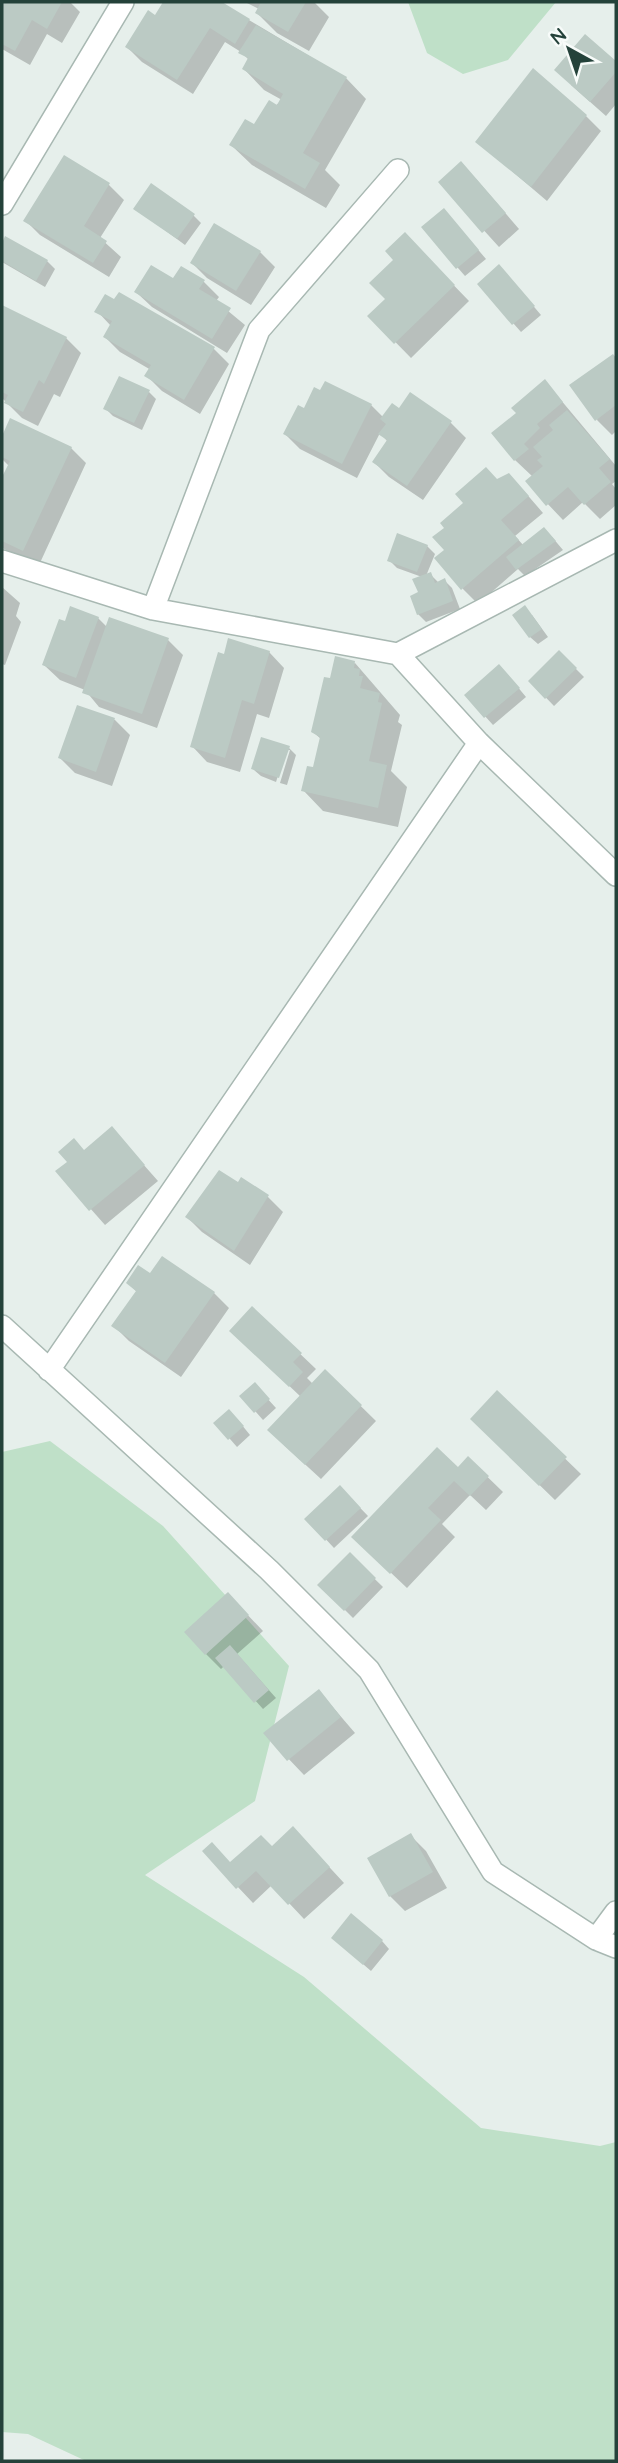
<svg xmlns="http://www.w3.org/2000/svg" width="618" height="2463" font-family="Quicksand,sans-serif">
<rect width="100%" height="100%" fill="#e6efeb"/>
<path fill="#bfe0c8" d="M408 2H556L508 60 463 74 427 53Z
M50 1441 163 1526 289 1666 255 1801 145 1875 304 1977 481 2128 600 2146 616 2142V2461H86L28 2434 2 2432V1452Z"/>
<path fill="#0003" d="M2 2H70L80 12 62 43 47 34 30 65 2 49Z
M165 2H219L346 78 366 99 325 170 340 185 326 208 252 165 231 145 282 100 264 90 244 69 249 60 241 52 225 42 193 94 142 62 127 47 155 17Z
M245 2H314L329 17 309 51 277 33 257 13 259 9Z
M586 37 616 63V104L606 116 571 85Z
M586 116 601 131 547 201 478 142Z
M65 157 109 185 124 200 100 238 121 257 109 277 40 235 25 220Z
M476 179 519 229 499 247 440 182Z
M135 208 193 215 201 223 185 245Z
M451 218 486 259 465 276 423 228Z
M405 235 469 301 411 358 370 316 387 299Z
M6 239 47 261 55 269 45 287 2 262V247Z
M260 252 275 267 251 305 207 278 192 263Z
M507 275 541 315 521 332 479 284Z
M173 281 204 282 219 297 216 301 245 325 227 353 152 307 136 292Z
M115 302 211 346 229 364 200 414 162 391 147 376 151 370 120 352 105 337 111 326 97 311Z
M3 308 66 338 81 353 60 397 54 394 38 426 22 418 2 398Z
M613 356 616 359V431L612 435 597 420Z
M545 381 616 466V481L612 484 616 489V505L600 519 583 502 563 520 527 482 533 477 515 460 518 413Z
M149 392 156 399 142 430 113 416 106 409Z
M371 405 384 418 400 410 451 423 466 438 423 500 389 477 374 462 388 442 380 433 357 478 300 449 285 434 304 410Z
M11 421 71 448 86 463 39 565 2 548V478L9 466 2 459V440Z
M498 481 524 491 543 513 515 536 524 546 552 537 563 550 525 576 518 569 478 604 463 589 446 550V528L466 503Z
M427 546 435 554 426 576 430 574 439 583 444 580 452 588 460 609 426 622 418 614 422 577 397 568 389 560Z
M2 587 20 603 16 616 21 622 5 665 2 664Z
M532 615 548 637 538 644 530 637Z
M98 618 107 627 168 640 183 655 157 728 99 707 85 690 60 680 44 665 66 624Z
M269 652 284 668 269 718 257 714 240 772 207 762 192 746Z
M559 652 584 677 554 706 530 681Z
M355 663 400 715 398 722 402 725 391 771 407 787 398 827 323 811 303 790 314 769 321 739 313 732 331 680Z
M507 674 526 697 493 725 466 695Z
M78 707 115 720 130 735 112 786 75 773 60 758Z
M289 748 296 755 287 785 280 783 290 750H286L276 782 261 776 253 769Z
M112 1129 158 1181 105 1225 58 1172Z
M242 1180 268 1197 283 1212 250 1265 202 1232 187 1217 239 1185Z
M150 1275 214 1293 229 1308 181 1377 129 1341 114 1326 137 1292 128 1283Z
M252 1308 316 1369 307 1378 313 1384 325 1371 376 1421 321 1479 284 1445 301 1397 247 1346Z
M255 1385 276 1408 263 1420 242 1396Z
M497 1393 581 1474 555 1500 487 1434Z
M237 1419 250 1435 237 1447 216 1423Z
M468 1458 503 1492 486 1510 470 1495 442 1524 455 1537 407 1588 369 1552Z
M340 1487 368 1516 334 1548 307 1519Z
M350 1555 383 1587 353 1618 320 1585Z
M243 1610 263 1631 237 1654 276 1698 263 1709 224 1666 221 1669 206 1654Z
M319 1691 355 1733 304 1775 265 1734Z
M411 1836 426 1851 447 1888 405 1911 390 1896Z
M308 1844 344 1883 304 1919 272 1885 253 1903 204 1851 231 1864 272 1848Z
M382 1941 389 1949 371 1971 341 1945Z"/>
<path fill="#bbcac4" d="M2 2H62L47 29 32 20 15 51 2 44Z
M163 2H222L250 19 235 44 210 28 177 80 125 47 148 10 155 15Z
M261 2H306L288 32 255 13Z
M256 25 347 77 303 153 320 163 305 189 229 145 245 119 254 124 269 100 277 105 283 94 242 69 248 58 238 53Z
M585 34 616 61V72L590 102 554 70Z
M533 68 587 115 531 187 475 142Z
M64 155 110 183 84 226 107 241 93 263 23 221Z
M461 161 506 213 482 233 438 182Z
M151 183 195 214 177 239 133 209Z
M444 208 479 250 456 269 421 227Z
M214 223 261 251 236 291 190 263Z
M405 232 455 285 394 344 367 316 385 299 369 283 393 260 385 251Z
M5 236 48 260 36 281 2 261V243Z
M499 264 535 306 512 325 477 284Z
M151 265 173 278 181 266 205 280 199 289 231 308 212 339 134 292Z
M119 292 215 347 184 400 144 376 151 365 103 337 112 321 94 312 105 294 114 299Z
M2 305 67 337 44 384 39 380 23 412 4 403 8 395 2 392Z
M613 354 616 358V405L595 421 569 385Z
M119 376 150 390 134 423 103 409Z
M545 379 563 402 537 424 540 428 524 444 529 449 514 461 491 433 516 413 511 408Z
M325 381 372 404 342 464 283 434 298 405 304 408 314 387 320 390Z
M410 392 452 421 407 486 372 462 387 440 378 434 386 424 380 419 392 403 399 408Z
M567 410 610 459 599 468 611 482 584 505 568 487 546 506 525 481 543 466 537 460 542 457 533 447 553 430 549 425Z
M10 418 72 447 23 551 2 541V477L10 461 2 457V436Z
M486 467 497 479 509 473 529 496 501 520 519 540 461 590 434 558 444 550 432 537 444 528 440 523 463 503 455 494Z
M544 527 556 541 516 570 506 557Z
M397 533 428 545 417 572 387 561Z
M431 572 435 583 445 578 453 601 417 615 410 596 418 592 412 579Z
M525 605 542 629 529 638 512 615Z
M70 606 99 617 76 678 42 665 59 619 65 621Z
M109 617 169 638 142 714 82 693Z
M228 638 270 651 254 704 242 700 225 758 190 747 218 652 224 654Z
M559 650 577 668 545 699 528 681Z
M335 656 355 661 354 668 360 669 359 676H363L360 688 380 693 378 702 382 703 369 761 387 765 378 808 301 791 307 766 313 767 320 737 311 732 324 677 330 678Z
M499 664 520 688 484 718 464 695Z
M77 705 115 718 96 772 58 758Z
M261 737 290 746 279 778 251 769Z
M112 1126 145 1165 89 1211 55 1171 67 1162 58 1152 74 1138 84 1150Z
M219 1170 238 1182 241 1177 269 1195 234 1251 185 1217Z
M162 1256 215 1292 165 1363 111 1326 136 1291 126 1283 138 1265 150 1273Z
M252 1306 302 1353 293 1362 303 1372 289 1387 229 1331Z
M325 1369 362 1405 305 1465 267 1430Z
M255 1382 270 1399 254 1413 239 1396Z
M497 1390 567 1457 539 1486 470 1419Z
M229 1409 244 1426 228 1440 213 1423Z
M437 1447 458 1467 468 1456 489 1476 470 1496 454 1481 428 1508 441 1520 390 1574 351 1537Z
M340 1485 361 1508 325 1541 304 1519Z
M350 1552 376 1578 344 1611 317 1585Z
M228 1592 249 1615 205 1655 184 1632Z
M230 1645 269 1690 254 1703 215 1658Z
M319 1689 341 1717 287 1761 263 1733Z
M293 1826 330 1867 288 1905 256 1871 236 1889 202 1851 212 1842 230 1862 261 1835 272 1846Z
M411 1833 433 1872 389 1897 367 1858Z
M351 1913 383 1940 363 1965 331 1938Z"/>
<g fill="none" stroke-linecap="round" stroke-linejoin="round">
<defs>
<path id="minor" d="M2 204 123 2
M2 561 153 609 398 654 479 743 616 875
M153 609 259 330 398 170
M398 654 616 540
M2 1326 269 1570 369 1670 493 1872 596 1939 616 1947
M49 1370 479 743
M596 1939 616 1912"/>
</defs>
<use href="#minor" stroke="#a8b8b2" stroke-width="24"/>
<use href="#minor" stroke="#fff" stroke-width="21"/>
</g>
<rect width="618" height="2463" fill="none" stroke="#24423a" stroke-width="7"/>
<g transform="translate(569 49) rotate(320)" stroke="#f7fbf9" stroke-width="5" paint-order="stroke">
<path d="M0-5L12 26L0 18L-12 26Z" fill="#24423a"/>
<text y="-10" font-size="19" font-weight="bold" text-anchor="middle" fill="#24423a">N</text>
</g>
</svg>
